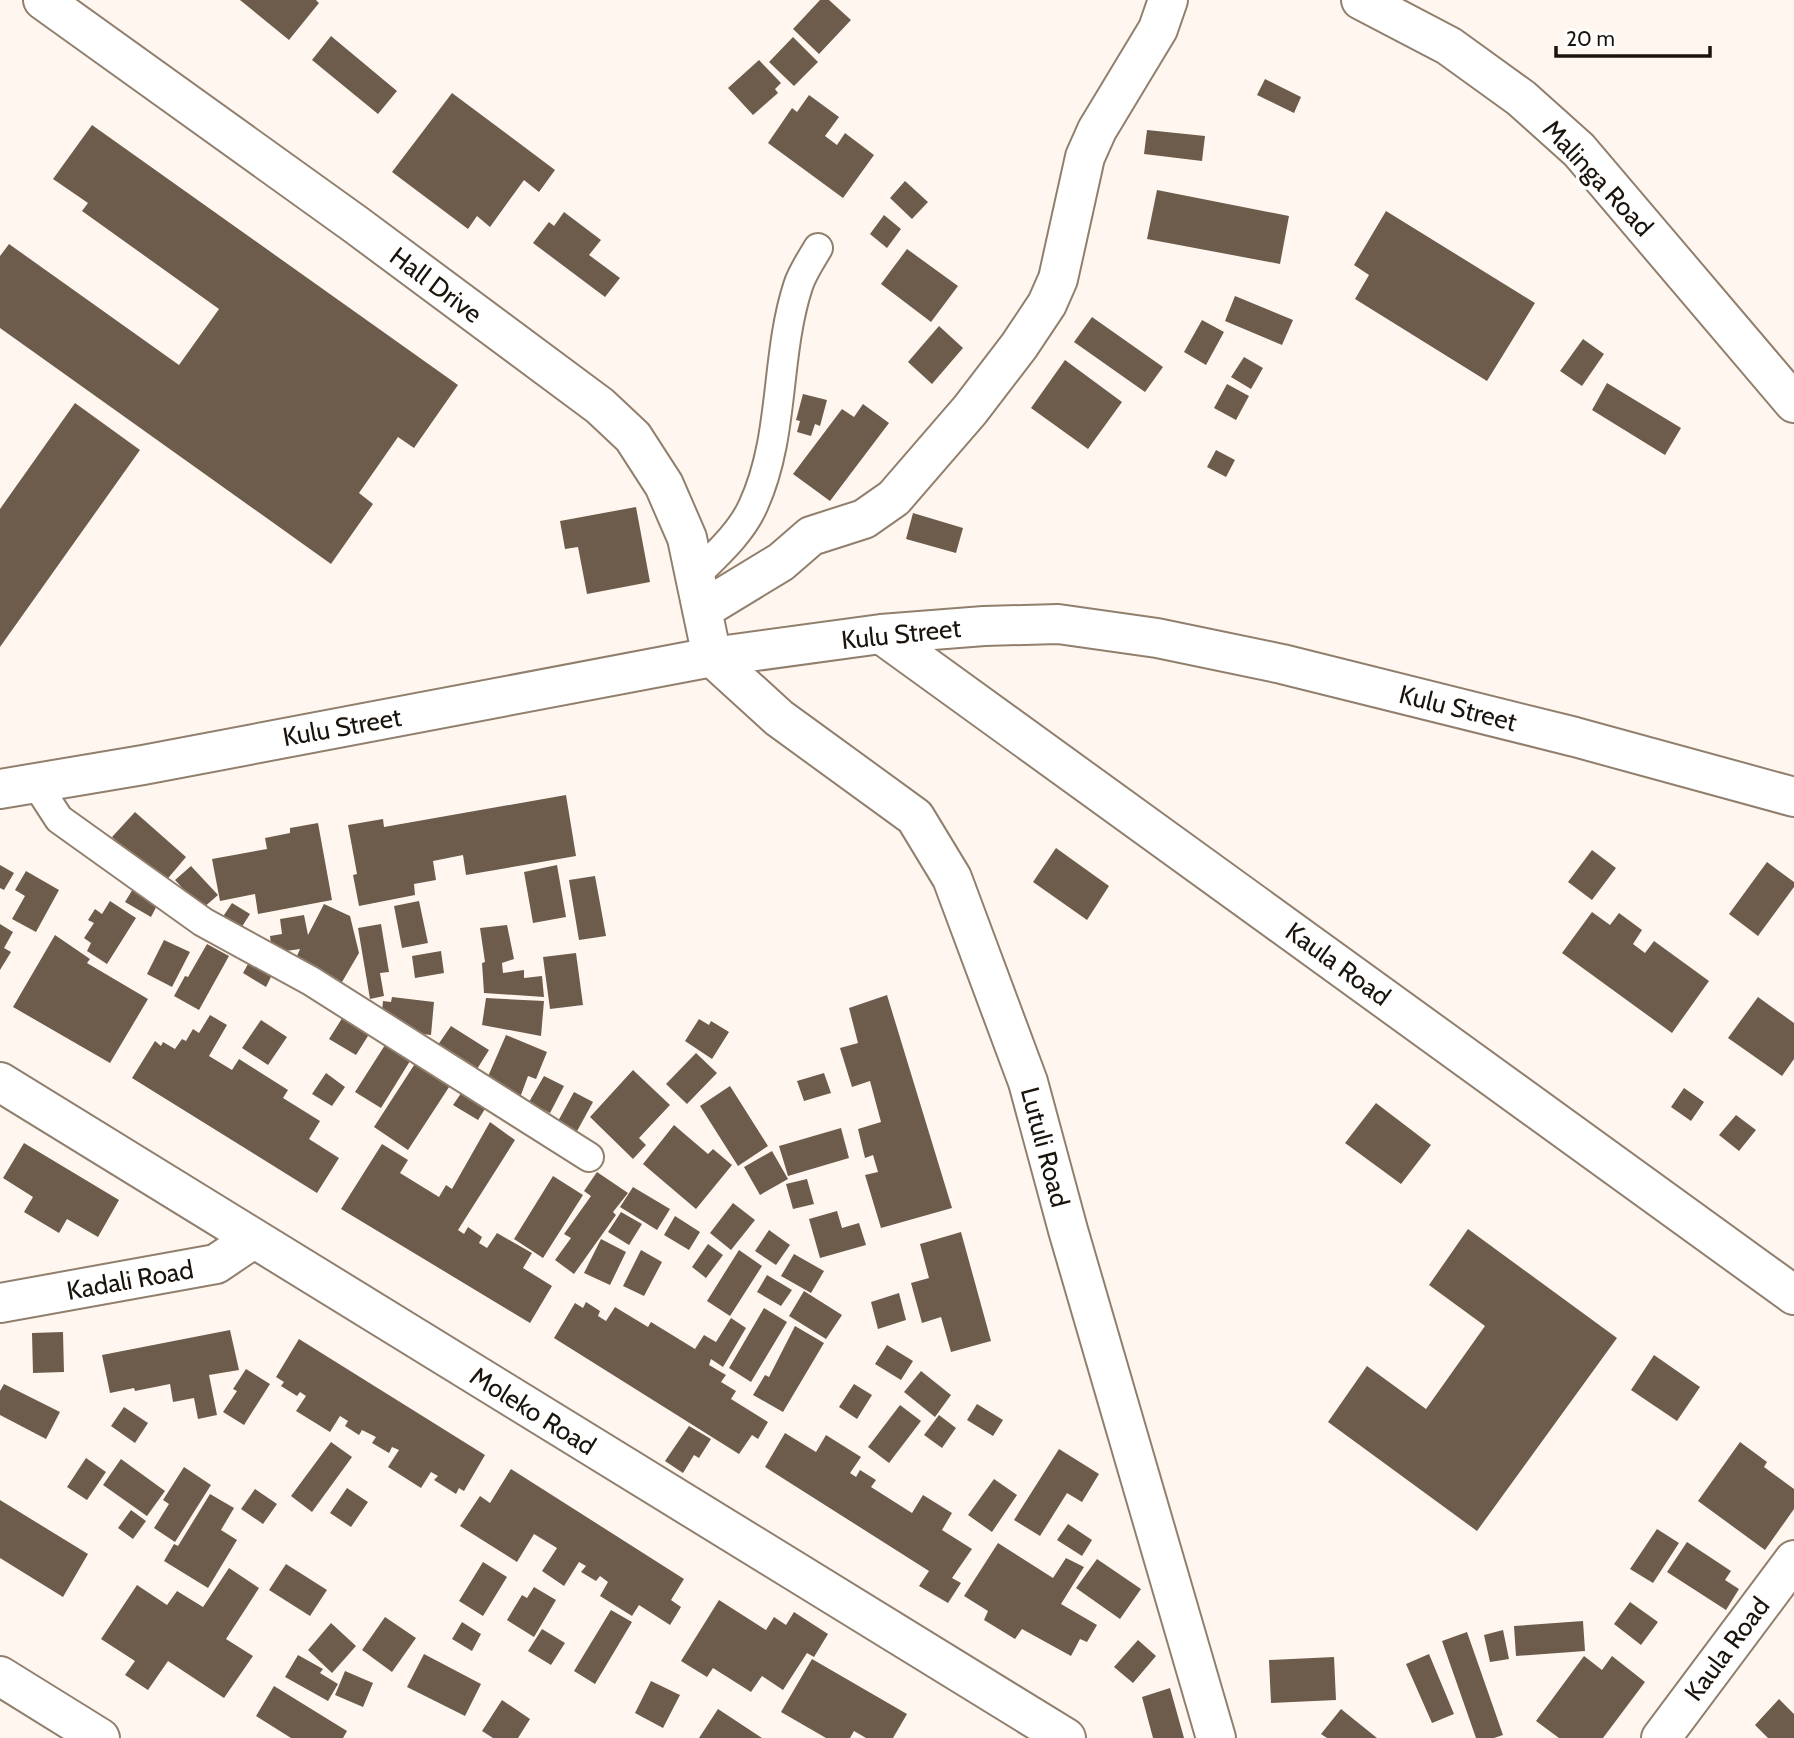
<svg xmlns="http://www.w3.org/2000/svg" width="1794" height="1738" font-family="Cabin,sans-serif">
<rect width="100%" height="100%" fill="#fff7ef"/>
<path fill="#6d5c4c" d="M240 0H316L319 3 289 40Z
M820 0H829L851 20 819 54 793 29Z
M331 36 397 91 378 114 312 60Z
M793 37 818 62 794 86 769 62Z
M759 60 781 83 775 89 778 93 753 115 728 88Z
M1265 79 1301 97 1294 113 1257 95Z
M452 93 555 170 539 192 524 180 490 227 477 216 468 229 392 172Z
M809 95 839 117 825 136 837 145 845 133 874 155 843 198 768 143 792 108 797 112Z
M92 125 458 385 414 448 398 437 359 493 373 504 331 564 0 328V256L9 244 179 365 219 309 82 211 88 203 53 179Z
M1147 130 1205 136 1202 161 1144 154Z
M905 181 928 202 912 219 890 198Z
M1157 190 1289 216 1280 264 1147 239Z
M1386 211 1535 303 1487 381 1355 299 1369 275 1354 265Z
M564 212 601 240 589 255 620 278 605 297 533 243 549 222 554 226Z
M884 215 901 229 887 248 870 234Z
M907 249 958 286 931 322 881 284Z
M1235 296 1293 320 1282 345 1225 321Z
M1092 317 1163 367 1145 392 1074 342Z
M1202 320 1224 332 1206 365 1184 352Z
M939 326 963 348 932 384 908 362Z
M1583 339 1604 354 1582 386 1560 371Z
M1244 357 1263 368 1251 389 1231 377Z
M1065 360 1122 402 1088 449 1031 408Z
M1607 383 1681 428 1665 455 1592 410Z
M1227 384 1249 396 1236 420 1214 408Z
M803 394 827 400 820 426 815 424 811 436 797 432 800 421 796 420Z
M75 403 140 450 0 647V509Z
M863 404 889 423 830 501 793 474 842 409 854 417Z
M1216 450 1235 460 1226 477 1207 467Z
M636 507 650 582 587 594 578 547 565 549 560 521Z
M913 513 963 528 956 553 906 539Z
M566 795 576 856 466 875 463 855 433 861 436 880 414 884 415 895 359 906 353 875 357 874 348 825 383 819 384 827Z
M135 812 186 857 164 883 112 837Z
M318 823 332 900 258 914 255 894 220 901 212 859 267 849 265 838 290 833V828Z
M1056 848 1109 886 1087 920 1033 882Z
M1592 850 1616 868 1592 900 1568 882Z
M1767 862 1794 882V887L1758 936 1729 914Z
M0 865 14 873 4 890 0 888Z
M557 865 566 917 533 923 524 872Z
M191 866 218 895 202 909 175 880Z
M26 871 59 890 36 932 12 919 25 896 15 890Z
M595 876 606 936 579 940 569 880Z
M136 884 161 898 151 917 125 902Z
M110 901 136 918 107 964 87 951 91 943 84 938 94 923 88 920 95 909 102 914Z
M419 901 428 943 402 948 394 906Z
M232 903 250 914 238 933 220 921Z
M324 904 350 916 359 953 342 982 297 956 300 949 272 953 270 936 282 934 280 919 304 915 308 935Z
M1592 912 1610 925 1619 913 1642 930 1633 944 1645 953 1654 941 1709 981 1672 1033 1562 953Z
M0 924 13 932 4 948 11 952 0 970Z
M381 924 389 972 380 973 384 996 370 999 358 928Z
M507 925 514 959 502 963 503 973 524 970V978L542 976 544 997 484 993 482 963 485 962 480 928Z
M55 935 90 959 87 963 148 999 110 1063 13 1007Z
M164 940 190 952 172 987 147 974Z
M207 944 229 956 199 1010 174 996 185 976 188 977Z
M441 951 444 973 415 978 412 956Z
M576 953 583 1005 550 1009 543 957Z
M253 955 275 969 266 987 243 973Z
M887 995 952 1208 881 1228 865 1175 878 1172 873 1155 865 1158 858 1129 881 1122 870 1081 852 1087 840 1048 858 1043 849 1008Z
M392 997 434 1002 431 1035 405 1032 381 1022 383 1001 391 1002Z
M1758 997 1794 1023V1059L1782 1076 1728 1038Z
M486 998 544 1001 541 1036 482 1025Z
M346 1012 373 1028 356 1055 329 1039Z
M210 1015 227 1025 209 1056 232 1070 239 1059 288 1090 283 1098 320 1121 309 1139 339 1158 317 1193 132 1078 155 1041 161 1046 163 1042 175 1049 182 1039 186 1041 193 1029 199 1033Z
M699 1019 709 1025 711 1021 729 1032 712 1059 685 1041Z
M261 1020 287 1037 268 1065 242 1048Z
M451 1026 489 1050 472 1077 433 1052Z
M506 1035 547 1052 536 1079 528 1076 518 1103 483 1088Z
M385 1045 410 1061 381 1108 355 1092Z
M696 1053 717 1073 687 1104 666 1084Z
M418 1059 453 1081 408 1150 374 1127Z
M633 1070 670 1105 639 1138 646 1145 633 1159 590 1117Z
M326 1073 345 1087 332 1106 312 1094Z
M824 1073 831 1093 804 1101 797 1081Z
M544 1076 564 1086 550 1113 529 1102Z
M466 1086 490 1101 478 1120 453 1105Z
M730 1086 768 1146 738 1166 700 1106Z
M1684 1088 1704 1102 1691 1121 1671 1107Z
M574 1092 593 1102 576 1133 557 1123Z
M1376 1103 1431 1145 1401 1184 1345 1143Z
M1736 1115 1756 1130 1739 1151 1719 1135Z
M490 1122 515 1140 458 1230 464 1234 468 1227 482 1237 479 1243 487 1248 497 1233 532 1253 523 1268 552 1286 530 1323 341 1209 382 1144 408 1160 400 1173 439 1197 446 1185 452 1189Z
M674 1125 708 1154 713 1149 732 1165 696 1209 643 1164Z
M841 1128 849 1158 788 1176 779 1146Z
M24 1143 119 1200 98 1237 67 1219 59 1233 24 1212 33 1197 3 1178Z
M772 1151 788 1179 760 1195 744 1167Z
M597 1172 628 1193 613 1212 616 1215 574 1274 555 1260 571 1238 564 1234 591 1196 584 1191Z
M553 1176 583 1195 543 1258 514 1239Z
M807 1179 814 1204 793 1209 786 1184Z
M633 1187 670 1209 657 1230 620 1207Z
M733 1203 755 1220 731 1250 710 1233Z
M837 1211 842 1228 859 1223 866 1245 820 1258 809 1219Z
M621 1212 642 1224 629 1245 608 1232Z
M675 1216 700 1232 689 1250 664 1235Z
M1468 1229 1617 1338 1477 1531 1328 1422 1367 1366 1426 1409 1485 1326 1429 1285Z
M769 1230 790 1245 776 1265 755 1251Z
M961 1232 991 1341 951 1352 941 1317 922 1323 911 1283 929 1278 920 1244Z
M601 1239 626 1252 610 1285 584 1273Z
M708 1244 723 1255 706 1278 692 1267Z
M641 1250 662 1262 644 1296 623 1286Z
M739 1250 762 1266 730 1316 707 1301Z
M794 1254 824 1271 811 1293 781 1276Z
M767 1275 792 1290 781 1306 757 1292Z
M804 1291 842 1315 826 1339 789 1316Z
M899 1293 906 1320 878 1329 871 1302Z
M586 1302 600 1311 598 1316 606 1321 615 1307 648 1327 651 1322 695 1349 704 1335 716 1342 731 1318 746 1328 723 1367 711 1359 709 1365 726 1375 721 1382 736 1391 731 1399 768 1422 758 1439 752 1435 739 1454 554 1338 575 1303 583 1308Z
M764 1308 787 1322 751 1382 729 1368Z
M795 1326 824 1343 783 1412 753 1395 765 1375 769 1377Z
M230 1330 239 1370 209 1375 217 1415 198 1419 194 1398 173 1402 170 1384 135 1391 134 1388 110 1393 102 1355Z
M63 1332 64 1372 33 1373 32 1333Z
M299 1339 485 1455 464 1491 459 1488 456 1494 434 1480 438 1476 431 1472 421 1488 388 1467 399 1450 392 1447 389 1453 372 1443 376 1437 362 1430 359 1435 345 1426 348 1421 340 1416 330 1432 296 1411 306 1396 300 1392 297 1396 281 1386 284 1382 276 1377Z
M887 1345 913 1361 901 1380 875 1364Z
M1654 1355 1700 1387 1677 1421 1631 1390Z
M246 1369 270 1384 244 1425 223 1412 237 1391 233 1389Z
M921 1371 951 1395 935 1417 904 1392Z
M4 1384 60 1412 46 1439 0 1415V1391Z
M854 1384 872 1395 857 1419 839 1407Z
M977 1404 1003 1420 993 1436 967 1420Z
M900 1405 921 1421 889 1463 868 1447Z
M124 1407 148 1423 135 1443 111 1426Z
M939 1415 956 1428 942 1448 924 1435Z
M689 1426 711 1439 699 1458 694 1455 683 1473 665 1461Z
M785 1433 816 1452 826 1435 861 1457 850 1473 856 1477 860 1470 876 1480 871 1487 912 1513 923 1495 952 1513 942 1530 972 1549 952 1578 961 1583 948 1603 919 1586 929 1571 765 1467Z
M331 1442 352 1457 312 1512 291 1496Z
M1740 1442 1767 1462 1764 1467 1794 1489V1509L1765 1550 1698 1501Z
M1059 1449 1099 1474 1082 1502 1067 1493 1040 1536 1014 1520Z
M86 1458 106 1472 87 1500 67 1487Z
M121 1459 165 1491 147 1516 103 1485Z
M184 1467 211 1485 175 1542 154 1528 169 1504 163 1500Z
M511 1469 684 1579 671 1600 681 1607 670 1625 639 1605 632 1616 600 1596 608 1582 600 1576 596 1581 581 1572 586 1566 579 1562 564 1586 542 1571 557 1548 534 1534 517 1562 460 1526 480 1496 490 1503Z
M994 1479 1017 1495 992 1532 968 1515Z
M347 1488 368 1502 351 1527 330 1513Z
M255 1489 277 1504 263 1524 241 1509Z
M210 1494 234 1508 221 1530 237 1540 208 1588 164 1561 174 1544 178 1546Z
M0 1500 88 1554 63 1597 0 1558Z
M131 1510 146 1521 133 1539 118 1528Z
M1068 1524 1092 1540 1082 1556 1057 1540Z
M1657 1529 1679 1543 1653 1583 1630 1569Z
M1687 1542 1731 1571 1725 1580 1739 1589 1726 1610 1667 1572Z
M998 1543 1053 1578 1066 1558 1084 1567 1061 1604 1097 1625 1087 1642 1080 1639 1071 1656 1022 1629 1015 1639 984 1620 988 1611 964 1596Z
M1097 1559 1141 1589 1120 1619 1076 1588Z
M483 1562 507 1577 483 1616 459 1601Z
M286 1564 327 1590 310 1616 269 1590Z
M229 1568 259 1588 226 1639 253 1656 224 1698 168 1661 148 1690 125 1675 135 1661 101 1639 137 1585 167 1605 177 1591 203 1607Z
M534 1587 556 1600 534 1637 507 1620 522 1595 527 1598Z
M719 1600 766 1630 774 1617 786 1625 794 1612 828 1634 814 1657 807 1653 783 1690 762 1676 751 1692 713 1668 707 1677 681 1661Z
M1630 1602 1658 1622 1641 1645 1614 1624Z
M611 1610 632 1622 595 1684 574 1671Z
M385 1617 416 1638 392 1672 362 1650Z
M1583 1621 1585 1651 1516 1656 1514 1626Z
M462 1622 481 1634 472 1651 452 1639Z
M331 1623 356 1646 332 1673 308 1650Z
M542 1629 565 1643 551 1665 528 1651Z
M1503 1630 1509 1659 1490 1662 1484 1635Z
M1467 1632 1503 1735 1494 1738H1476L1442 1641Z
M1138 1640 1156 1656 1133 1683 1114 1667Z
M424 1654 481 1684 465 1716 407 1687Z
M1429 1654 1454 1714 1432 1723 1406 1664Z
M298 1655 323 1669 320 1673 338 1684 328 1701 285 1677Z
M1584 1656 1602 1670 1612 1656 1645 1682 1603 1738H1559L1536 1721Z
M1334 1657 1336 1700 1271 1703 1269 1660Z
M812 1659 907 1714 893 1738H866L854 1731 850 1738H826L781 1712Z
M345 1671 373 1683 363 1707 335 1695Z
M651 1681 680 1695 663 1728 635 1713Z
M274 1686 347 1731 343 1738H291L256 1716Z
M1170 1688 1184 1738H1153L1142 1697Z
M1779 1699 1794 1714V1738H1768L1755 1725Z
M502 1700 530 1719 518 1738H493L482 1731Z
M718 1709 762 1738H699Z
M1341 1709 1377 1738H1327L1321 1734Z"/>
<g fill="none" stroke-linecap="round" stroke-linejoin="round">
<defs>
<path id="lane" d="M695 576C716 555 741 533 753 506 785 437 775 357 798 286 802 273 811 260 818 248
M35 782 59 819 203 922 311 981 589 1157"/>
<path id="street" d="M43 0 355 224 600 406 633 437 664 485 687 538 712 657 779 718 915 817 952 878 1028 1082 1068 1230 1216 1738
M1361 0 1449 46 1521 98 1579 150 1794 403
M702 610 781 562 811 536 864 519 894 498 970 410 1019 346 1047 304 1058 279 1085 157 1097 130 1158 29 1168 0
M881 634 1794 1295
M0 789 143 765 712 657 881 634 984 626 1058 624 1157 638 1282 664 1575 737 1794 797
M0 1082 1066 1738
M0 1303 216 1264 253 1239
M1661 1738 1794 1560"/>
<path id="secondary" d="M0 1676 100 1738"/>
</defs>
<use href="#lane" stroke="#917f6d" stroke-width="32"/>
<use href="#street" stroke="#917f6d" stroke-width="42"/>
<use href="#secondary" stroke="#917f6d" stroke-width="42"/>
<use href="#lane" stroke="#fff" stroke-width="28"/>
<use href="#street" stroke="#fff" stroke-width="38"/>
<use href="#secondary" stroke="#fff" stroke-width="38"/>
</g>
<g text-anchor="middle" stroke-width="7" stroke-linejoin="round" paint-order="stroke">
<g font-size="26" fill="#1b140d" stroke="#fff">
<text transform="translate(1598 178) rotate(47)" y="9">Malinga Road</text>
<text transform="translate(436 285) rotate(37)" y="9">Hall Drive</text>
<text transform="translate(901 634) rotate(-6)" y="9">Kulu Street</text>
<text transform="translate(1458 708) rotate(14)" y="9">Kulu Street</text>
<text transform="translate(342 727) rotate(-10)" y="9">Kulu Street</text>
<text transform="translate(1338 964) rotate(36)" y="9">Kaula Road</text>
<text transform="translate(1045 1147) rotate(75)" y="9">Lutuli Road</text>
<text transform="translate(130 1280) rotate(-10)" y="9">Kadali Road</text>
<text transform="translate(533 1411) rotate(32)" y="9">Moleko Road</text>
<text transform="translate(1727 1649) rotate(-53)" y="9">Kaula Road</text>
</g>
</g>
<path d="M1556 46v10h154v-10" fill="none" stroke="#1b140d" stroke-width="3.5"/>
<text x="1566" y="46" font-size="21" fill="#1b140d" stroke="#ffffff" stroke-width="5" paint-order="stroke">20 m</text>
</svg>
